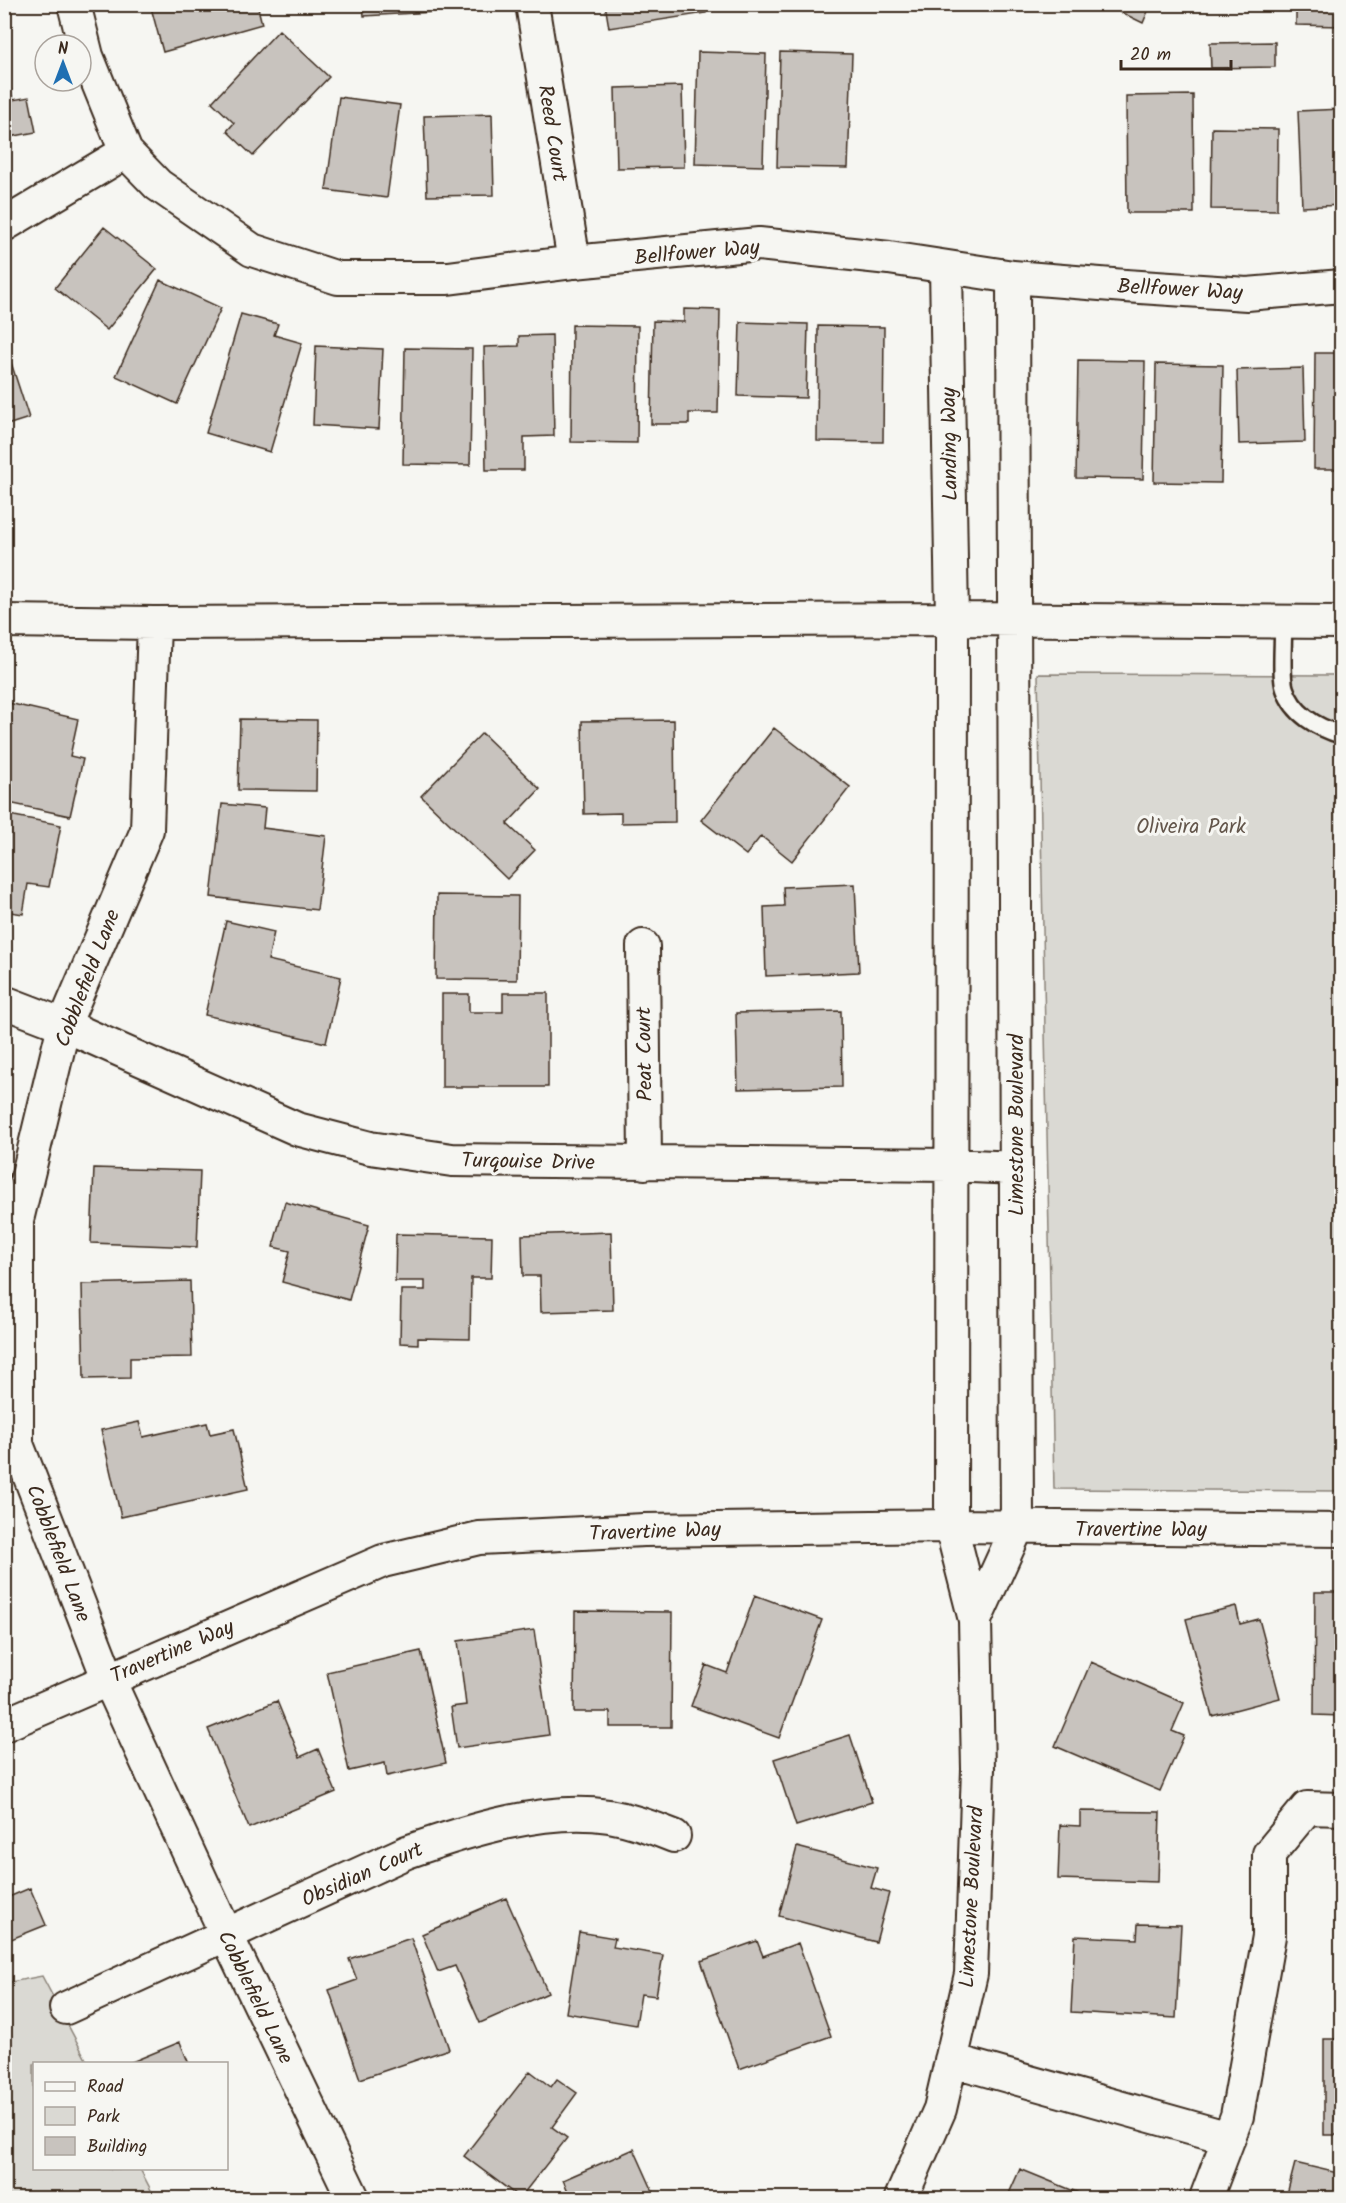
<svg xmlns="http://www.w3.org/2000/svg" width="1346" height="2203" font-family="Kalam,sans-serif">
<rect width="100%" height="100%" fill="#f6f6f2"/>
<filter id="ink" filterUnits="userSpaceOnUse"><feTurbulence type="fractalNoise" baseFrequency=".0167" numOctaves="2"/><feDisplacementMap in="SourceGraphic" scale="12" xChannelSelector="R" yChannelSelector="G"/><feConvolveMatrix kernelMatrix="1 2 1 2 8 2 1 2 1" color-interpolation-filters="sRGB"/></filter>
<g filter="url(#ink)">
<path fill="#dad9d3" stroke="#8a8278" stroke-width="1.5" d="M1038 674 1341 675V1491L1054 1489Z
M42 1976 88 2063 34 2064V2168L140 2169 155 2198H5V1983Z"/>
<path fill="#c8c3be" stroke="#3b2a1e" stroke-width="1.5" d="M150 4H257L262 24 163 52Z
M363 4H466L467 10 364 16Z
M605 4H704L706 13 609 28Z
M1104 4H1151L1143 23Z
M1296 4H1342V26L1296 25Z
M279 30 329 77 253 156 227 131 234 123 212 102Z
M1275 42V67L1211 68 1210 43Z
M698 52 766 54 763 166 695 164Z
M780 52 852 54 848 168 777 167Z
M4 71H7L13 100 29 97 36 132 4 138Z
M682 86 684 167 617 168 615 88Z
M1193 95 1194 213H1127L1126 96Z
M339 97 400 105 387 198 326 190Z
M1342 109V205L1302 207 1298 111Z
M492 114 494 195 427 196 424 116Z
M1212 128 1278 129 1277 210 1211 209Z
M104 227 157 269 107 330 55 288Z
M160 280 221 308 177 404 116 376Z
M684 309 720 310 718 413H689V424H651L653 321 684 322Z
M241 314 278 324 274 335 302 343 270 452 206 433Z
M740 322 808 324 806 398 738 396Z
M572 325 638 326 637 443 571 442Z
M818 326 884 327 883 442 817 441Z
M552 335 554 436 524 437V470H486L484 347 519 346V336Z
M4 341 29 418 4 426Z
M316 346 383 349 379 429 313 425Z
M405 348 472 349 470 465 403 464Z
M1315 353H1342V469H1314Z
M1078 360 1145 361 1143 479 1076 478Z
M1156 364 1223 365 1221 483 1154 482Z
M1303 368 1305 442 1239 444 1237 370Z
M4 702 78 719 70 756 83 759 70 816 4 802Z
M240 719 317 720 316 791 238 790Z
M674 720 675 822 621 823V813L584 814 582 721Z
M774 728 850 787 792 861 761 836 746 855 701 820Z
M482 733 540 789 507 824 535 850 507 879 421 796Z
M222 804 265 808 263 828 326 836 317 910 211 897Z
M4 814 61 825 49 887 28 884 23 914 4 911Z
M855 884 859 972 766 976 764 907 784 906 783 887Z
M437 895 518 896 517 980 436 979Z
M226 921 274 932 268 960 341 977 326 1043 205 1015Z
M503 993H548V1087H442V994H469V1012H503Z
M841 1011 842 1087 738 1089 736 1013Z
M94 1168 200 1171 197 1247 91 1243Z
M285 1202 369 1225 349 1300 282 1282 290 1251 273 1247Z
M611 1232 613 1310 541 1312 540 1276H523L522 1235Z
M396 1234 492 1236 491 1278H471L470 1339 418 1338V1344L400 1343 401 1290H425V1281H395Z
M190 1281 192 1357 130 1358V1378L84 1379 82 1284Z
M139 1422 143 1437 207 1423 210 1434 234 1429 248 1489 121 1517 101 1430Z
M1315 1592H1342V1716L1314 1715Z
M755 1595 822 1620 779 1738 691 1706 706 1665 727 1673Z
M1236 1606 1240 1624 1259 1619 1280 1698 1212 1716 1186 1619Z
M575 1611 672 1612 671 1727H610V1712H574Z
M534 1630 549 1735 457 1748 451 1707 466 1705 458 1641Z
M421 1651 446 1763 387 1776 385 1763 349 1771 327 1672Z
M1091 1662 1184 1703 1172 1731 1184 1736 1160 1791 1055 1746Z
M277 1701 300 1757 318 1749 336 1792 249 1828 208 1729Z
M850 1735 872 1802 796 1826 774 1759Z
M1080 1811 1160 1812 1158 1882 1058 1879 1060 1825 1080 1826Z
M797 1847 877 1868 871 1888 889 1893 876 1942 779 1916Z
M30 1888 46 1925 4 1942V1899Z
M1340 1896H1342L1341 2019Z
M506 1898 548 1993 480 2023 455 1966 438 1972 422 1934Z
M1138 1924 1181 1925 1176 2018 1071 2012 1075 1936 1137 1939Z
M579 1932 615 1938 613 1947 663 1955 656 1996 641 1994 636 2025 566 2013Z
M411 1938 449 2049 360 2079 329 1990 357 1980 349 1959Z
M757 1941 763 1956 798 1943 831 2036 739 2069 701 1961Z
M1324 2039H1342V2135H1324Z
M180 2042 189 2064H127Z
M530 2071 551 2087 557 2079 577 2093 552 2127 567 2138 520 2198 464 2156Z
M634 2149 656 2198H571L563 2180Z
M1295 2163 1342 2174V2198H1286Z
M1020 2169 1091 2198H1007Z"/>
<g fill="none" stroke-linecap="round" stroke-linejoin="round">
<defs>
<path id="lane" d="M1283 622C1284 637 1280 676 1285 689 1293 714 1318 728 1342 735"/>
<path id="street" d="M74 4 87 56 126 152 158 185 252 250 338 278H448L574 262 759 244 889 258 1013 277 1125 286 1247 294 1342 286
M532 4 574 262
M4 225 126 152
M4 621 154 623 952 619 1342 622
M154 623 147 830 64 1025 17 1220V1444L108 1678 227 1936 353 2198
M643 946 645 1163
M4 1002 64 1025 297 1129 370 1148 452 1160 950 1165 1016 1168
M975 1620 1017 1528 1013 277
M4 1725 383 1561 479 1538 644 1530 951 1526 1342 1530
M66 2008 407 1852C466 1831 546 1806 609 1816 632 1820 652 1827 674 1836
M951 2060 1229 2138
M901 2198 940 2109 971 1974 978 1769 975 1620 951 1526 952 619 946 268
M1206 2198 1237 2116 1269 1936V1854L1307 1808 1342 1809"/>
</defs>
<use href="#lane" stroke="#3b2a1e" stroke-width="21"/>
<use href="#street" stroke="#3b2a1e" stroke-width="36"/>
<use href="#lane" stroke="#f6f6f2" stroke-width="16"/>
<use href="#street" stroke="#f6f6f2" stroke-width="32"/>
</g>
</g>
<g text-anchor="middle" stroke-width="6" stroke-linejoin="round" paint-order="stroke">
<g font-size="21" fill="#3b2a1e" stroke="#f6f6f2">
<text transform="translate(553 133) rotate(81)" y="7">Reed Court</text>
<text transform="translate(697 252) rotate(-5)" y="7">Bellfower Way</text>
<text transform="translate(1180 289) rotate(3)" y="7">Bellfower Way</text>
<text transform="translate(949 444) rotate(-91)" y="7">Landing Way</text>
<text transform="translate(87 978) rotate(-69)" y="7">Cobblefield Lane</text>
<text transform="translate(644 1054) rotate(-91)" y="7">Peat Court</text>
<text transform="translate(1016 1125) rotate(-90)" y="7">Limestone Boulevard</text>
<text transform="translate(528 1161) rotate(1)" y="7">Turqouise Drive</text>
<text x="1141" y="1536">Travertine Way</text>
<text transform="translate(655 1531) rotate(-2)" y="7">Travertine Way</text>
<text transform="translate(59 1553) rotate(69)" y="7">Cobblefield Lane</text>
<text transform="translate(172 1651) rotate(-23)" y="7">Travertine Way</text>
<text transform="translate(362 1874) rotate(-24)" y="7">Obsidian Court</text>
<text transform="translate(971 1897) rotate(-87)" y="7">Limestone Boulevard</text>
<text transform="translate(256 1997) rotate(64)" y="7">Cobblefield Lane</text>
</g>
<g font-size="21" fill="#63564b" stroke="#f6f6f2">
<text x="1191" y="833">Oliveira Park</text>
</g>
</g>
<rect width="1346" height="2203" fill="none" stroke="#f6f6f2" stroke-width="24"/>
<rect x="12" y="12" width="1322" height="2179" fill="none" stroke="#3b2a1e" stroke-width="2" filter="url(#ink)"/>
<rect x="33" y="2062" width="195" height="108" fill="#f6f6f2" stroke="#aba49d" stroke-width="1.5"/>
<rect x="45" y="2082" width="30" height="9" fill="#f6f6f2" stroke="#aba49d" stroke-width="1.5"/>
<text x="87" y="2092" font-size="18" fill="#3b2a1e">Road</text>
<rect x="45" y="2107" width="30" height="18" fill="#dad9d3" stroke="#aba49d" stroke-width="1.5"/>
<text x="87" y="2122" font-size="18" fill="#3b2a1e">Park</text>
<rect x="45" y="2137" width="30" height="18" fill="#c8c3be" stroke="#aba49d" stroke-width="1.5"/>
<text x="87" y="2152" font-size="18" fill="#3b2a1e">Building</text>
<g transform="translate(63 63)"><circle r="28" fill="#f6f6f2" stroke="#aba49d" stroke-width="1.5"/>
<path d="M0-4.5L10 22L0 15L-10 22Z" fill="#1f6fb2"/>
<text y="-9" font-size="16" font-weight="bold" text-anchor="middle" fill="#3b2a1e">N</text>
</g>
<path d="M1121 60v9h110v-9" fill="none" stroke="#3b2a1e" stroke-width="3"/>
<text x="1130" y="60" font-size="18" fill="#3b2a1e" stroke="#f6f6f2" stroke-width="4.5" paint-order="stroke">20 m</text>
</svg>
